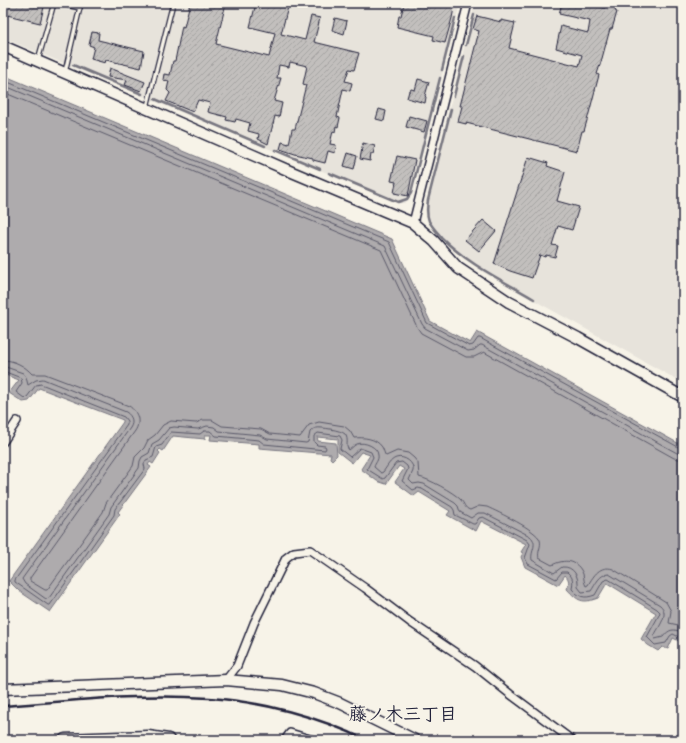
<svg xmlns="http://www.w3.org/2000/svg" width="686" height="743" font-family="Caveat,'Klee One',sans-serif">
<defs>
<pattern id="building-hatch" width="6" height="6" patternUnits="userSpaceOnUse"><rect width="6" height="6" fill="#c2bfbd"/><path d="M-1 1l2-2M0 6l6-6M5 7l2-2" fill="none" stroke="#a6a4a3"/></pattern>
</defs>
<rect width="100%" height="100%" fill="#f7f3e8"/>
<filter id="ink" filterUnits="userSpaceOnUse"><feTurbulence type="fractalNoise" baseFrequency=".025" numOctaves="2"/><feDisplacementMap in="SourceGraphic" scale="8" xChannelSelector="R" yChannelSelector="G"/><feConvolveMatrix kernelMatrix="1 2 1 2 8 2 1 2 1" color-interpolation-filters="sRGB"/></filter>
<g filter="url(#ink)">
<path fill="#e7e3db" d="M3 3H460L412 194 408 200 404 203H399L3 38Z
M475 3H683V383L483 272 462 257 448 245 435 232 428 222 425 210 427 200Z"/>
<path fill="#aeabad" stroke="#76747f" d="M3 75 392 239 430 321 470 343 477 332 683 446V643L673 638 668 649 662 647 658 651 648 645 641 639 656 613 607 583 598 598C582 604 578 601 567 589 569 583 570 580 565 575L558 585 525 567 521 557 523 553 521 552 526 544 481 521 476 531 447 515 450 511 419 492 414 496 395 482 404 469 399 466 386 484 377 481 361 469 370 455 361 452 352 463 338 452V439L317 437 318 441 336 443 337 455 332 460 330 458 331 454 259 448V444L210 440 211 435H205V439L173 436 163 451 160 449 158 451 160 453 153 464 150 462 148 465 151 467 118 512 120 514 50 612 19 591 9 581 123 422V420L39 388 29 401 23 402 9 393 19 380 3 374Z"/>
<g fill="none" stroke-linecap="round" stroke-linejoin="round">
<path stroke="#5a5969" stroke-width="1" d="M3 80 389 242 427 323 469 346 473 345 478 338H480L680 448 683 449
M3 85 385 246 422 324 425 328 468 351 474 350 480 345H482L677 453 683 454
M3 92 381 250 417 327 421 333 466 357H474L484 352 674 458 683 460
M3 360C14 360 25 366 32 374H45L129 406C138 412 141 422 135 431L30 578V581L45 590H47L103 512 106 503 133 466 135 457 144 448 148 440 155 435 163 425 171 421 196 423 203 420H212L222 426 261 429 270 434 300 437 309 425 319 422 344 426 350 431 354 438C363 437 376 438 382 447 384 450 384 454 386 456L397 451 408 453 414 458 418 463 419 477C429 479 453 492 460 499 465 504 464 508 470 510L479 506 487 507C498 512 537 530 540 540 542 546 537 552 539 558L552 565C564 559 577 559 583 574 584 578 584 583 586 586L588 585C594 575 600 565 613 569L666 602 671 611 669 623 683 626
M3 366 23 373 26 377 28 385 36 380 43 379 126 412C132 416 134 422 130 428L22 579 25 584 46 599 49 598 109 514 111 507 139 468 140 461 142 457 149 453 152 444 159 440 169 428 174 427 198 429 207 426 214 427 219 431 260 435 267 439 306 443 308 442 310 432C312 430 313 429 316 428 321 427 341 430 345 434 348 438 347 442 347 447L349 450C352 448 354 445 357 444 364 441 378 447 378 455 379 460 375 463 374 467L381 473 383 472C387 467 390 460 396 458 404 455 415 463 413 471 412 474 410 477 409 480L413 484 419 483 424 484 455 503 458 506 460 512 471 518 478 513H485L530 536C539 544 530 551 532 560L554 573 562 567C574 566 579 577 578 587L582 592 591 591C596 584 599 574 609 574L660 605C670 614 659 626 654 636L655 639 663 637C669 629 674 628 683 633
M3 371 21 378 22 383 16 392 24 398 27 397 36 385 41 384 124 417 127 421V425L15 580V582L48 605H50L114 515 115 509 145 469 144 464 146 460 153 457 156 447 162 445 171 432 200 434 204 431H210L216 436 259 440 264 444 325 450 326 448 325 446 317 445 314 442V436L318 433 340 436 342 440 340 449 350 457 360 448 371 452 373 457 367 469 383 479 385 478 396 463 402 462 407 466 408 469 402 481 413 490 418 488 422 489 452 507 454 510 455 515 473 524H475L479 518 483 517 527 540 530 544 525 558 528 564 556 579 562 572H567C574 578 573 581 572 589 579 597 584 599 595 595L603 581 608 579 657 609 660 612 659 615 647 637 655 645 666 643 670 636 673 634 683 639"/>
<path stroke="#76747f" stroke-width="2.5" d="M476 6 477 3
M466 45 474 15
M73 65 142 94
M442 70 455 18
M454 96 464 56
M155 99 265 146
M451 109 428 200C427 207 426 214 429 221 432 227 438 233 442 238 469 265 502 280 534 299
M275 150 320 169
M329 173 398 202 407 199 411 193 440 78"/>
</g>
<path fill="url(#building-hatch)" stroke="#22223b" d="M3 3H29L44 7 40 23 3 14Z
M190 3H226L216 44 269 57 275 33 250 27 256 3H289L281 34 305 40 311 16 320 18 314 42 359 53 354 70 349 69 345 81 352 83 350 91 343 89 337 117 340 118 338 127 336 126 335 132 333 131 330 144 336 145 335 153 328 151 325 163 313 160V158L295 154 280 149 282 142 289 144 292 129H295L306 85 303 84 307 66 290 62 289 67 279 65 277 78H281L274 101 282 103 279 117 275 116 268 144 258 139 259 134 248 131 250 123 236 119 235 122 226 120 227 117 208 112 210 103 198 100 193 112 166 101 170 93 167 90 169 81 163 80 164 74 170 75 173 61H175L182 26 184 27Z
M404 3H421L429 5V3H455L452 18 445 43 433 40 434 36 397 27 399 16H401Z
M562 3H581L605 8 606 3H617L615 11 617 12 612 29H610L601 62 597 74 599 75 588 117 584 131H582L577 151 466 123V124L458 122 462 106H460L479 31 473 29 477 16 501 22V20L515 23 509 48 579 66 582 55 556 48 561 26 588 33 590 21 559 14Z
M335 18 347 21 344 34 332 30Z
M92 32 99 33 98 40 144 51 141 68 106 60 105 63 91 59 94 47 89 45Z
M110 68 145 82 141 91 125 85 127 80 108 77Z
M418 79 429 82 425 96 426 97 425 103 407 98 409 91H410L411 89 415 90Z
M379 109 386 111 384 121 376 119Z
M409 116 427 121 424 132 406 127Z
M363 143 375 146 373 154H371L370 161 360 159Z
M348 153 357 156 354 169 344 166Z
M397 156 415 160 408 196 394 193 396 182 391 181Z
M528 157 548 163 547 166 565 172 557 201 579 207 572 230 558 226 552 245 558 246 555 257 546 255 545 257 540 255 532 278 510 271 494 264Z
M483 220 496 231 479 251 465 240Z"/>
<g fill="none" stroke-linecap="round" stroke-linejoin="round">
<defs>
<path id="lane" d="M58 3 80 8
M38 60 54 3
M65 72 81 3
M147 107 173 3"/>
<path id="street" d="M413 223 468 3
M3 442 17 421
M226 680 237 666 254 623 286 558 294 552 310 550 365 588 410 622 475 666 510 694 572 740
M285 740 290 733 313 740"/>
<path id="secondary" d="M3 46 292 172 413 223 434 241 458 268 509 302 578 338 683 397
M3 689 226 680 282 685 314 693 340 703 415 740"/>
<path id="highway" d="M65 740 148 737 168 740"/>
</defs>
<use href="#lane" stroke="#22223b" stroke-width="6"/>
<use href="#street" stroke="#22223b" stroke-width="10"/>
<use href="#secondary" stroke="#22223b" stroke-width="13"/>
<use href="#highway" stroke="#22223b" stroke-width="15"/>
<use href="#lane" stroke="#f7f3e8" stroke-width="3.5"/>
<use href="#street" stroke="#f7f3e8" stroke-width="7"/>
<use href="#secondary" stroke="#f7f3e8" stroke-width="10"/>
<use href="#highway" stroke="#f7f3e8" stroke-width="12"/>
<path stroke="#22223b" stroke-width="2.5" d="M3 706C71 701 140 693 209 698 260 701 320 717 366 740"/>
</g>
</g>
<g text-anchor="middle" stroke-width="4" stroke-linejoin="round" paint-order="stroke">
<g font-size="18" font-weight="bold" fill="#22223b" stroke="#f7f3e8">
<text x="403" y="720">藤ノ木三丁目</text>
</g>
</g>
<rect width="686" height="743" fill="none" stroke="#f7f3e8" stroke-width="16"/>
<rect x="8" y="8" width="670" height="727" fill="none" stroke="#22223b" stroke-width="1.5" filter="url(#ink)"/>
</svg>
